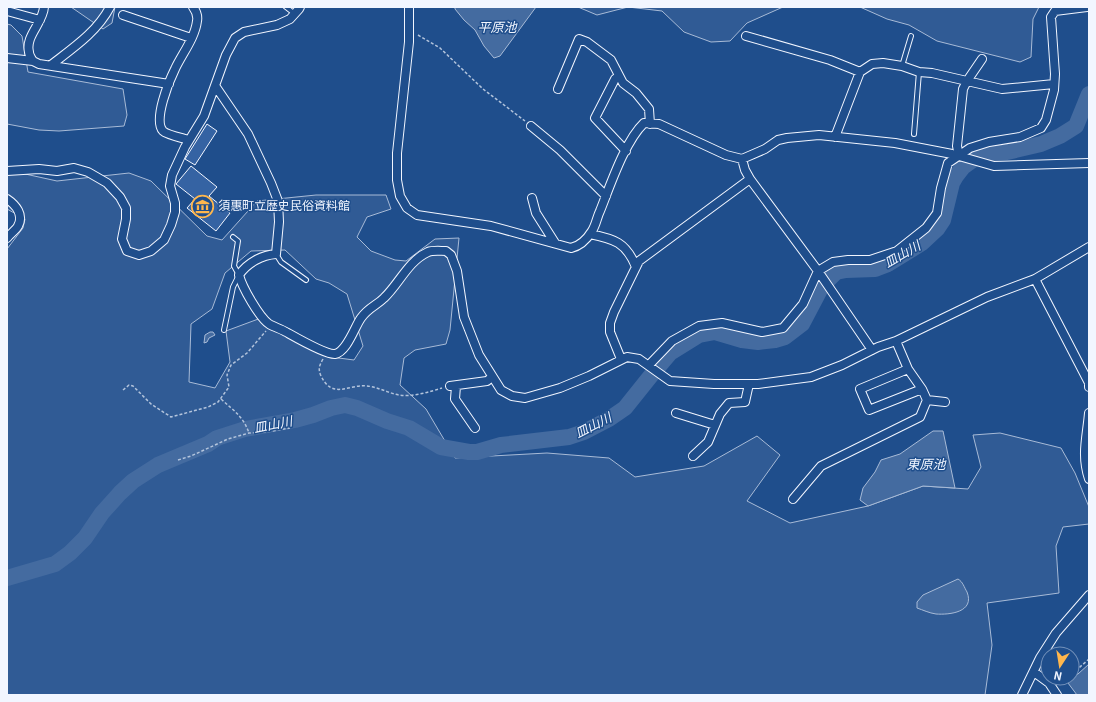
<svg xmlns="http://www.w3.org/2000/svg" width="1096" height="702" font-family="Georgia,'Noto Sans JP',serif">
<rect width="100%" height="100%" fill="#1f4e8c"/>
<path fill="#305b95" stroke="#a8bbd7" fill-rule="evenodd" d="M71 7H115L112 23 103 29Z
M578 7H783L747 23 730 41 711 42 684 32 662 11 628 7 597 15Z
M860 7H1039L1033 19 1031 57 1020 62 937 41 909 25 887 19Z
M7 24 11 25 22 36 28 72 123 89 127 115 124 126 59 131 39 130 7 124Z
M7 170 57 181 129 173 151 181 207 236 222 240 257 201 316 195H386L391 209 367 217 357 237 371 251 395 260 406 261 435 239 459 238 450 330 446 344 415 350 404 358 400 385 426 409 455 458 547 453 609 458 635 477 704 466 757 436 780 455 747 501 790 523 868 506 923 486 968 489 981 467 973 435 1000 433 1061 448 1075 473 1089 507V524L1063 527 1056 546 1059 593 987 603 992 645 985 695H7V249L23 228 25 219 7 209ZM285 250 316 279 329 283 347 294 363 346 354 360 331 357 261 318 226 331 230 362 215 388 189 382 191 324 212 309 225 273 251 251Z"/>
<path fill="#446ba0" stroke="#a8bbd7" d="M455 7H536L500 56 494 58 484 46 475 30 464 20 455 9Z
M210 332H213L215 335 209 338 207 342 204 343 205 335Z
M933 431H943L955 488 923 486 868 506 860 500 863 488 875 472 881 460 900 454Z
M958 579C963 582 964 587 967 592 975 612 950 615 936 614 929 613 923 610 917 608V602L923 595Z
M1089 664V695H1077L1068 683Z"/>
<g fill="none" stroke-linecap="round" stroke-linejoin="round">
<path stroke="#446ba0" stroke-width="16" d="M7 578 55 564 70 553 85 538 102 513 120 493 133 481 158 465 208 444 217 438 245 429 295 420 313 415 331 408 345 405 357 408 387 421 409 428 441 447 469 452H477L501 445 569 437 584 432 609 419 625 408 653 373 670 353 699 335 715 332 742 340 758 342 775 340 785 337 802 324 822 286 836 272 846 270 875 269 888 264 922 243 937 229 943 220 952 183 956 176 963 167 981 154 1007 152 1041 144 1060 136 1076 126 1089 94"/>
</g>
<path fill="#3563a3" stroke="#f2f6ff" d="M207 124 217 131 195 165 185 159Z
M191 166 217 187 209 196 230 213 216 231 187 208 195 199 176 184Z"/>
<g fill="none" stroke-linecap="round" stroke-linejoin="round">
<defs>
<path id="service" d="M286 7 295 14
M902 66 911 36
M914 134 919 72
M276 254 281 262 306 280
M224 330 233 287 239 275 234 266 238 241 233 237"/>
<path id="minor" d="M409 7V42L397 153V180L400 196 407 208 417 215 491 226 571 248C580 246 587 239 592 231 596 225 597 217 600 211 610 186 625 141 644 123L659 124 726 155 742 159 765 149 778 140 787 138 819 135 895 143 952 154 994 166 1089 163
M7 11 40 20
M123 15 191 38
M746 36 830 60 860 72
M7 58 33 61 39 64 169 84
M33 61C31 58 29 55 29 52 25 36 43 23 44 7
M51 65C73 48 97 32 110 7
M619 76 615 79 595 118 626 151
M216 87 248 134 271 183 278 201 279 222 276 254C262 255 247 263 239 275 242 287 259 317 269 324 274 327 281 329 286 332 295 337 326 355 335 354 347 352 355 326 361 318 369 307 376 306 384 298 399 284 408 261 428 252 433 250 440 251 446 251L451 255 457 271 464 317 479 355 501 390 512 396 525 398 560 388 589 376 627 357 639 359 670 381 714 384H758L811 377 842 365 878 347 896 341 987 297 1035 279 1089 247
M558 89 579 39 587 42 611 60 623 83 636 93 649 109 650 124
M531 126 560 150 606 196
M835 137 860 72 872 64 883 63 902 66 919 72 932 73 1002 89 1054 84
M189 140C183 138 167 135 163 131 153 120 169 81 175 69 182 54 195 38 197 21 198 16 196 11 193 7
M959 156 957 146 963 89 967 81 982 59
M742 159 745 170 750 179 818 271 872 350
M7 171 39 169 57 171 74 168 88 172 107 183 120 197 126 208V219L122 239 127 251 139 255 151 251 164 240 171 225 175 212V203L170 186 172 175 185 147 204 116 226 55 235 38 244 32 277 25 290 19 299 9 300 7
M532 198 536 213 555 243
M7 199C16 205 24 215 18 226 16 230 10 234 7 238
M590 234C614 239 626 242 636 267
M1035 279 1089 383V387
M621 359 610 332V323L614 312 639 261 750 179
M649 365 672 341 699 326 722 323 762 332 783 328 803 304 818 271 833 262 848 260H870L897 251 926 228 937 213 941 188 948 163 970 148 989 142 1020 137 1041 128 1046 120 1054 90 1055 74 1051 17 1055 11 1087 7
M908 369 860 389 869 410 922 389
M450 386 487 381 492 377
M456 386 455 399 475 428
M927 400 945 402
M676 413 715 425
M1089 413C1087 437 1081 455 1089 479
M693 456 708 442 720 414 729 403 745 402 749 384
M793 499 821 466 920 417 927 400 922 389 908 369 896 341
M1034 672 1049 683 1057 695
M1022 695 1040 658 1056 633 1089 595"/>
</defs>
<use href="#service" stroke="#f2f6ff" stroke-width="6"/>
<use href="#minor" stroke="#f2f6ff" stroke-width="10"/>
<path stroke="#b3c4dc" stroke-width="1.5" stroke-dasharray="3 2" stroke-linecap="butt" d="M418 35 440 48 483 89 525 121
M323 359C319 366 318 369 321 376 333 400 348 384 367 386 378 387 388 393 399 395 413 397 429 392 442 388
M123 390 129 385 133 386 151 404 171 417 208 407 218 402 229 387 227 375 231 365 247 353 266 331
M221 399C234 411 243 416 249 433
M178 460 191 456 228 439 249 433 267 432 290 428
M1072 674 1089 659
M1060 684 1068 678"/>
<use href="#service" stroke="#1f4e8c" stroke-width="4"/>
<use href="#minor" stroke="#1f4e8c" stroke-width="8"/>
</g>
<defs>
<symbol id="museum-ring" viewBox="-11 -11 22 22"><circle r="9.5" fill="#1f4e8c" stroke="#ffb74d" stroke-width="1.5"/><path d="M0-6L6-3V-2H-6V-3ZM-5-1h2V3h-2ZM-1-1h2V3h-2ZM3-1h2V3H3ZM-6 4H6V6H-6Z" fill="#ffb74d"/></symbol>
</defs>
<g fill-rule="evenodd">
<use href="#museum-ring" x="190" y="194" width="25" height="25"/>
</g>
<g text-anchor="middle" stroke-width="3" stroke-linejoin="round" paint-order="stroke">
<g font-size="12" fill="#f2f6ff" stroke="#1f4e8c" text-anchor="start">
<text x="218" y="210">須惠町立歴史民俗資料館</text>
</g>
<g font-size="13" font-style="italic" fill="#f2f6ff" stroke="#1f4e8c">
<text x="497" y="32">平原池</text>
<text transform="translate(902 254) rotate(-30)" y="5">皿山川</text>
<text transform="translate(273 424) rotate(-11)" y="5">皿山川</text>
<text transform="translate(593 425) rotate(-27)" y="5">皿山川</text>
<text x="926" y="469">東原池</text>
</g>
</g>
<rect width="1096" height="702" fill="none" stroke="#f2f6ff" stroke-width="16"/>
<g transform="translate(1060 666) rotate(192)"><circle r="19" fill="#1f4e8c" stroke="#7391ba"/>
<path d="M0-3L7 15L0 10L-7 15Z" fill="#ffb74d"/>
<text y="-6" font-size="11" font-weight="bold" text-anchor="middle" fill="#f2f6ff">N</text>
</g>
</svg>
